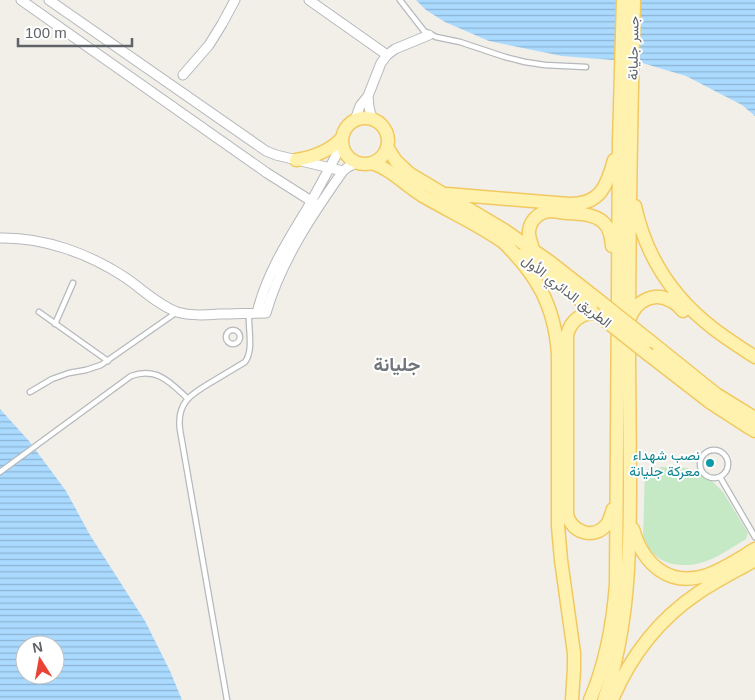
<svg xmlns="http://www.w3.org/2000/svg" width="755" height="700" font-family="Arial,Vazirmatn,sans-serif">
<defs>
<pattern id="water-rules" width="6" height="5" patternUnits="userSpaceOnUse" patternTransform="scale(1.25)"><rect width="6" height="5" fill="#aadaff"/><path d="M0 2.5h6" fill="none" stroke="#8eb4d2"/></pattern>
</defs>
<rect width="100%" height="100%" fill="#f1efe8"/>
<path fill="#c5e8c5" d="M662 467 687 468 704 475 714 483 723 492 748 533 746 539C721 554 701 571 669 563 657 559 649 551 643 540L645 470Z"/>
<path fill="url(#water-rules)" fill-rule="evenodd" d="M416 0H755V116L742 105 686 76 639 62 562 56 489 41 445 22 426 10Z
M0 409 29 441 66 491 90 535 145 621 170 671 182 700H0ZM25 645H55V675H25Z"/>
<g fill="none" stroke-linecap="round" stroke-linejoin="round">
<defs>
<path id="lane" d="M400 0 424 31 436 37 460 42 505 57 525 62 545 65 586 67
M39 312 108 361
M55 324 73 283
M226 337a7 7 0 1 1 14 0a7 7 0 1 1-14 0Z
M30 392 52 379 69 373 86 370 101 365 177 312
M700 464a14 14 0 1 1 28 0a14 14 0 1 1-28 0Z
M0 472 131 376C157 367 170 382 187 398
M720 477 755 537
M227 700 180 430C176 401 193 393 215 380 225 374 235 368 245 362 254 350 248 329 249 314"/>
<path id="street" d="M21 0 267 173 319 206
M49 0 266 151 276 155 343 171
M309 0 387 55
M183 75 209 45 222 24 235 0
M368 96 369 107 372 119
M355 120 360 106 368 96 381 63 387 55 395 49 429 35
M0 238C44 237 90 254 126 278 142 289 158 305 177 312 191 316 205 315 219 314 235 314 250 313 266 313 281 261 312 215 343 171L348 167 358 162
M257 313C266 275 287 242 307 209 319 187 331 166 342 144"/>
<path id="primary" d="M342 141a23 23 0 1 1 46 0a23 23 0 1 1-46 0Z
M387 147 396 161 410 174 504 230 550 262 601 302
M296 160C314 157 330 151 342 138
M372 163C391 169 405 185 423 196 450 212 480 225 506 244
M447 194 569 204C600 205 607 186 614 160
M635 206C646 257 672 297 714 329 727 339 741 348 755 357
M500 239C536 273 555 305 558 355V526L561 560 574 653V669L572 700
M533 250C532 245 530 240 529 235 528 222 538 212 550 211 556 211 563 213 569 213 581 214 594 214 603 222 610 228 611 237 612 246
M522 255 599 315
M596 313C581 313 571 320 567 335V514C571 532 594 541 607 524 610 520 611 514 613 509
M630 318C636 301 654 291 671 301 676 303 679 307 683 311
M650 341 716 394 755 418
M649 355 711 403 748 427 755 431
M633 529C643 564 669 588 707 575 724 569 740 558 755 549
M590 700C606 663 613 624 616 584L619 143 623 0
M604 700C629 629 630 554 630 480 630 438 629 397 629 355 629 237 631 118 634 0
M612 700C630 657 658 620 698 593 716 581 736 571 755 560"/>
</defs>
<use href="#lane" stroke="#b5b8bc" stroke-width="7"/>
<use href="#street" stroke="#b5b8bc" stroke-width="11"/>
<use href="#primary" stroke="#f2c960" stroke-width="15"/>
<use href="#lane" stroke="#fff" stroke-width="4.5"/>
<use href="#street" stroke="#fff" stroke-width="9"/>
<use href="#primary" stroke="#fff2af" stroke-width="12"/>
<defs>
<path id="primary-bridge" d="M601 302 650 341
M601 317 649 355"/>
</defs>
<use href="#primary-bridge" stroke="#f2c960" stroke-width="15" stroke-linecap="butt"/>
<use href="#primary-bridge" stroke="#fff2af" stroke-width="12"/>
</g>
<circle fill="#0f9aa8" stroke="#fff" stroke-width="2" cx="710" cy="463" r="5"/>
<g text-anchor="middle" stroke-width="4" stroke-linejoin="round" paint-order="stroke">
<g font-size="14" fill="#5f6368" stroke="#fff">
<text transform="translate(633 48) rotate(-89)" y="5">جسر جليانة</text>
<text transform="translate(567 291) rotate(38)" y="5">الطريق الدائري الأول</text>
</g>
<g font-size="14" fill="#0d838f" stroke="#fff" text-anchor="end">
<text x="700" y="460">نصب شهداء<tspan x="700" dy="16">معركة جليانة</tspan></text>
</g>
<g font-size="19" font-weight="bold" fill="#70757a" stroke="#fff">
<text x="397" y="371">جليانة</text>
</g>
</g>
<g transform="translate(40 660) rotate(349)"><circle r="24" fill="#ffffff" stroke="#bfc1c3"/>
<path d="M0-4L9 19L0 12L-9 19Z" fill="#ea4335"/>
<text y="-8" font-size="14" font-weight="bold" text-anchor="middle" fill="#5f6368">N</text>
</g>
<path d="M18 38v8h114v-8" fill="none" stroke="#5f6368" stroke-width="2.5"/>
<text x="25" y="38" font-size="15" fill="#5f6368" stroke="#ffffff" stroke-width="4" paint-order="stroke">100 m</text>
</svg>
